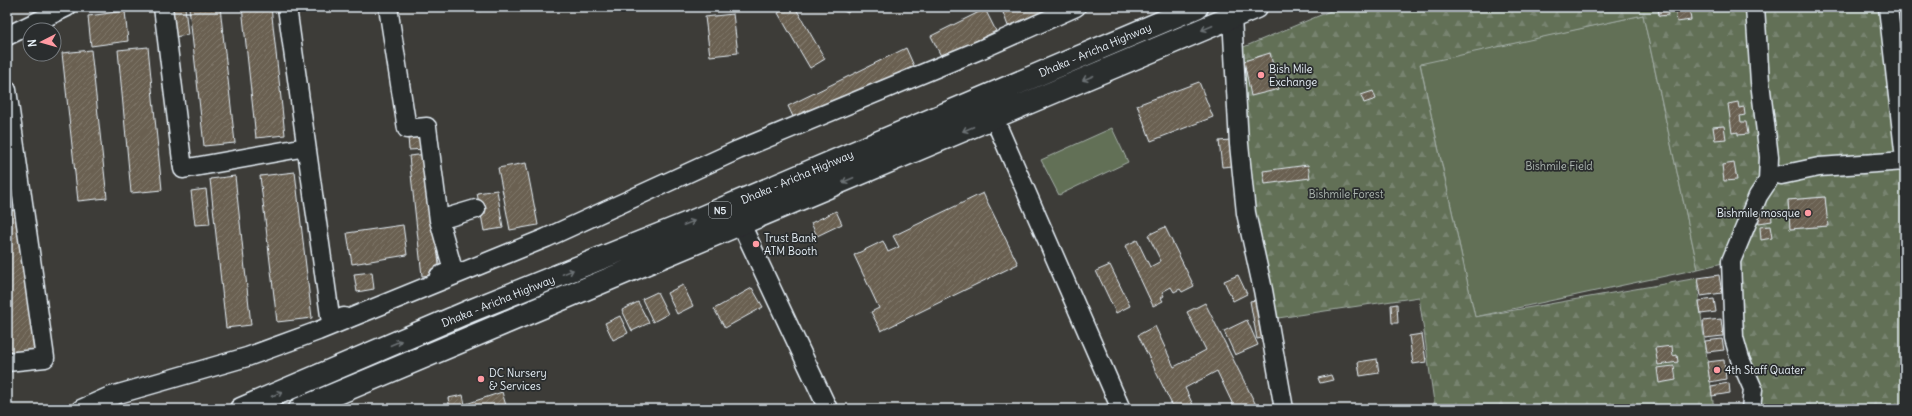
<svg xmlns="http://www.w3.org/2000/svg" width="1912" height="416" font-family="Delius,sans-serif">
<defs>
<pattern id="forest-firs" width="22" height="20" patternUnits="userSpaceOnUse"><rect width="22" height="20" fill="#626f57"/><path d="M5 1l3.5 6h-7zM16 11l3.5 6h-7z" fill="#788470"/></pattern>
<pattern id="building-hatch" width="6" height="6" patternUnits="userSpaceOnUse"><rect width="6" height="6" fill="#6a6051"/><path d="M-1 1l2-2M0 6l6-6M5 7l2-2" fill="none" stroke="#7f776b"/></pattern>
</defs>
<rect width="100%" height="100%" fill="#3d3c38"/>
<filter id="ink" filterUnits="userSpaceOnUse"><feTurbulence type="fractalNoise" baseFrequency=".025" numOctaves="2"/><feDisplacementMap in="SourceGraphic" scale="8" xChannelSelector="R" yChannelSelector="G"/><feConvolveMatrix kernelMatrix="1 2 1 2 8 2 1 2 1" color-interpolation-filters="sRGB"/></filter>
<g filter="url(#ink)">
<path fill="#626f57" stroke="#a5b0a8" d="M1643 15 1698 269 1475 317 1420 63Z
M1112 128 1128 162 1059 195 1041 160Z"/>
<path fill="url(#forest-firs)" stroke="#a5b0a8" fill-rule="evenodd" d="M1340 7H1893L1896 28 1905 27V409H1752L1745 372 1731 261 1698 269 1643 15 1420 64 1475 317 1698 278 1699 301 1714 409H1435L1419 297 1278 318 1246 213 1234 51ZM1825 197 1827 226 1790 229 1788 200Z"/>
<path fill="url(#building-hatch)" stroke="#e8f1f8" d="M169 7H185L188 35 173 37Z
M189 7H220L235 143 204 146Z
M242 7H271L285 135 256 138Z
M479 7H493L480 11Z
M788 7H795L825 59 810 68 778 13Z
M835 7H850L848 13Z
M1001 7H1057L1008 26Z
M1658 7H1667L1668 15 1659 16Z
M1675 7H1689L1691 20 1677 22Z
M1895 7H1905V24L1897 25Z
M985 9 996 31 942 58 931 36Z
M125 11 128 41 91 46 88 16Z
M733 14 738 53 710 56 705 17Z
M148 47 162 190 131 193 118 50Z
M906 48 914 66 796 123 788 106Z
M91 50 107 198 78 201 62 53Z
M1270 53 1279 89 1251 96 1244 61Z
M1199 82 1213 117 1151 141 1137 105Z
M1373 91 1376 99 1364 103 1361 95Z
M1738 102 1739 108 1744 107 1745 115 1740 116 1741 122H1746L1748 134 1738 135V132L1732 133 1728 104Z
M1724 126 1726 139 1715 140 1713 127Z
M425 136 426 149 409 150 408 137Z
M1230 140 1233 166 1222 167 1219 141Z
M427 154 440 274 422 276 409 156Z
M526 163 538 225 510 230 498 168Z
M1734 163 1737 180 1724 181 1722 165Z
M1308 165 1310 178 1265 184 1263 171Z
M295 172 312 318 277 322 260 176Z
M235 176 251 325 226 328 210 179Z
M206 189 210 224 195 225 191 191Z
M497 190 503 228 484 231 477 193Z
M983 193 1018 264 881 331 871 312 879 308 854 255 883 241 888 252 899 247 893 236Z
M1825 197 1828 226 1790 229 1788 200Z
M23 209 41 349 7 353V211Z
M836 211 842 224 817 236 811 223Z
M1771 211 1772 221 1759 223 1758 213Z
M403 225 407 255 352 264 347 233Z
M1770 226 1772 238 1761 240 1760 227Z
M1165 227 1194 286 1182 292 1180 289 1174 292 1171 287 1162 292 1164 296 1161 298 1163 301 1153 306 1125 246 1137 240 1150 267 1161 261 1148 235Z
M1110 265 1130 306 1116 313 1096 271Z
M372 272 374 289 357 292 354 274Z
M1238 275 1247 294 1233 301 1224 281Z
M1719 275 1722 293 1701 296 1698 278Z
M683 285 693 306 677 314 667 293Z
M752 288 763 307 725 328 714 309Z
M657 292 668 314 653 322 642 299Z
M1261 299 1267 337 1257 339 1250 301Z
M1714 299 1716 312 1701 314 1699 301Z
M638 302 649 323 632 331 622 310Z
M1205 303 1258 409H1235L1217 371 1185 388 1195 409H1174L1138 335 1155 326 1174 367 1206 350 1187 312Z
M1397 304 1398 323H1392L1391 305Z
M620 316 628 333 613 340 605 323Z
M1721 319 1723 336 1705 338 1703 321Z
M1247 320 1258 345 1235 355 1224 331Z
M1422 334 1426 362 1413 364 1409 336Z
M1722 339 1724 350 1707 352 1705 341Z
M1672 346 1673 356 1677 355 1678 362 1658 365 1655 348Z
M1377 359 1379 373 1360 376 1358 362Z
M1724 360 1726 379 1710 382 1707 362Z
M1674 366 1676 380 1659 383 1657 368Z
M1331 375 1333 380 1320 383 1318 378Z
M1729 383 1730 393 1712 396 1711 386Z
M502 392 507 409H467L466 404Z
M463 395 466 409H450L448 398Z"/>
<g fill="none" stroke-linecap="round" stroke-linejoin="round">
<defs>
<path id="minor" d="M163 7 183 169 306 147
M287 7 331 323 344 317
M388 7 407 129 427 127 439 220 453 270 439 276
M1888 7 1905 159
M1232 17 1239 144 1246 213 1263 290 1284 409
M7 36 67 7
M7 90 45 358 7 362
M994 118 1121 409
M1781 175 1819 167 1905 161
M439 220 476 209
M741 224 828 409
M81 409 108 397 247 357 318 331 546 238 738 150 982 49 1076 7
M1751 409 1753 389 1740 359 1734 338 1731 261 1758 196 1768 181 1769 157 1760 82 1755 7"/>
<path id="highway" d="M241 409 470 311 691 222 1197 7
M300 409 1256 7"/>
</defs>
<use href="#minor" stroke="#e8f1f8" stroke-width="21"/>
<use href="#highway" stroke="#e8f1f8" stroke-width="25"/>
<use href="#minor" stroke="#2a2d2e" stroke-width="18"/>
<use href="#highway" stroke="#2a2d2e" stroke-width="22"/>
</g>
<defs><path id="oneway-shaft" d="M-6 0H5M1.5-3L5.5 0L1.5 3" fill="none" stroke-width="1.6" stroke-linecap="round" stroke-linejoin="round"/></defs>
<g stroke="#6c7275">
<use href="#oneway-shaft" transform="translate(1207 28) rotate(157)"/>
<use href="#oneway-shaft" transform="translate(1088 78) rotate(157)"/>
<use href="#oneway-shaft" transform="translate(968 129) rotate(157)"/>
<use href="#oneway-shaft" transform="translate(848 180) rotate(157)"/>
<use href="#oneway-shaft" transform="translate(689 223) rotate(-22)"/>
<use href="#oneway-shaft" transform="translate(568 272) rotate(-22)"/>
<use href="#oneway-shaft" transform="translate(396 343) rotate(-23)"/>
<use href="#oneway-shaft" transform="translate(277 394) rotate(-23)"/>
</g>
</g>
<g fill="#ff9aa2" stroke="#2a2d2e" stroke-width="1.5">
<circle cx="1261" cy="75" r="4"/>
<circle cx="1808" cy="213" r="4"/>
<circle cx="756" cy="244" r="4"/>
<circle cx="1717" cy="370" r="4"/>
<circle cx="481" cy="379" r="4"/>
</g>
<g text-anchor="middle" stroke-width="3.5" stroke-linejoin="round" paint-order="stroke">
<rect fill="#2a2d2e" stroke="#afb6bb" stroke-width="1" x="709" y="202" width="22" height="16" rx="3"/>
<g font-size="10" font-weight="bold" fill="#e8f1f8">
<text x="720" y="214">N5</text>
</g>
<g font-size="11" fill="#e8f1f8" stroke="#2a2d2e">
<text transform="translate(1095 50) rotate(-23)" y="4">Dhaka - Aricha Highway</text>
<text transform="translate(797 177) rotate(-23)" y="4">Dhaka - Aricha Highway</text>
<text transform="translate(498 301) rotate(-22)" y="4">Dhaka - Aricha Highway</text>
</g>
<g font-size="11" fill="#e8f1f8" stroke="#2a2d2e" text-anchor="start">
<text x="1269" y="73">Bish Mile<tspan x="1269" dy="13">Exchange</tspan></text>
<text x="1800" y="217" text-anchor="end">Bishmile mosque</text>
<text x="764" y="242">Trust Bank<tspan x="764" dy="13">ATM Booth</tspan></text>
<text x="1725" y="374">4th Staff Quater</text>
<text x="489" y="377">DC Nursery<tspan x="489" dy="13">&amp; Services</tspan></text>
</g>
<g font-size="11" fill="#acb6b0" stroke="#2a2d2e">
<text x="1559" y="170">Bishmile Field</text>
<text x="1346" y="198">Bishmile Forest</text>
</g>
</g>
<rect width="1912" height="416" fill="none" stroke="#2a2d2e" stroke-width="24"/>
<rect x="12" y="12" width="1888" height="392" fill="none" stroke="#e8f1f8" stroke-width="1.5" filter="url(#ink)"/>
<g transform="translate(42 42) rotate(264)"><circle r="19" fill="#2a2d2e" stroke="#767b7f"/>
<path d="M0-3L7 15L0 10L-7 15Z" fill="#ff9aa2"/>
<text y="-6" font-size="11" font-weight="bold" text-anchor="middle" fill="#e8f1f8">N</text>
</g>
</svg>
